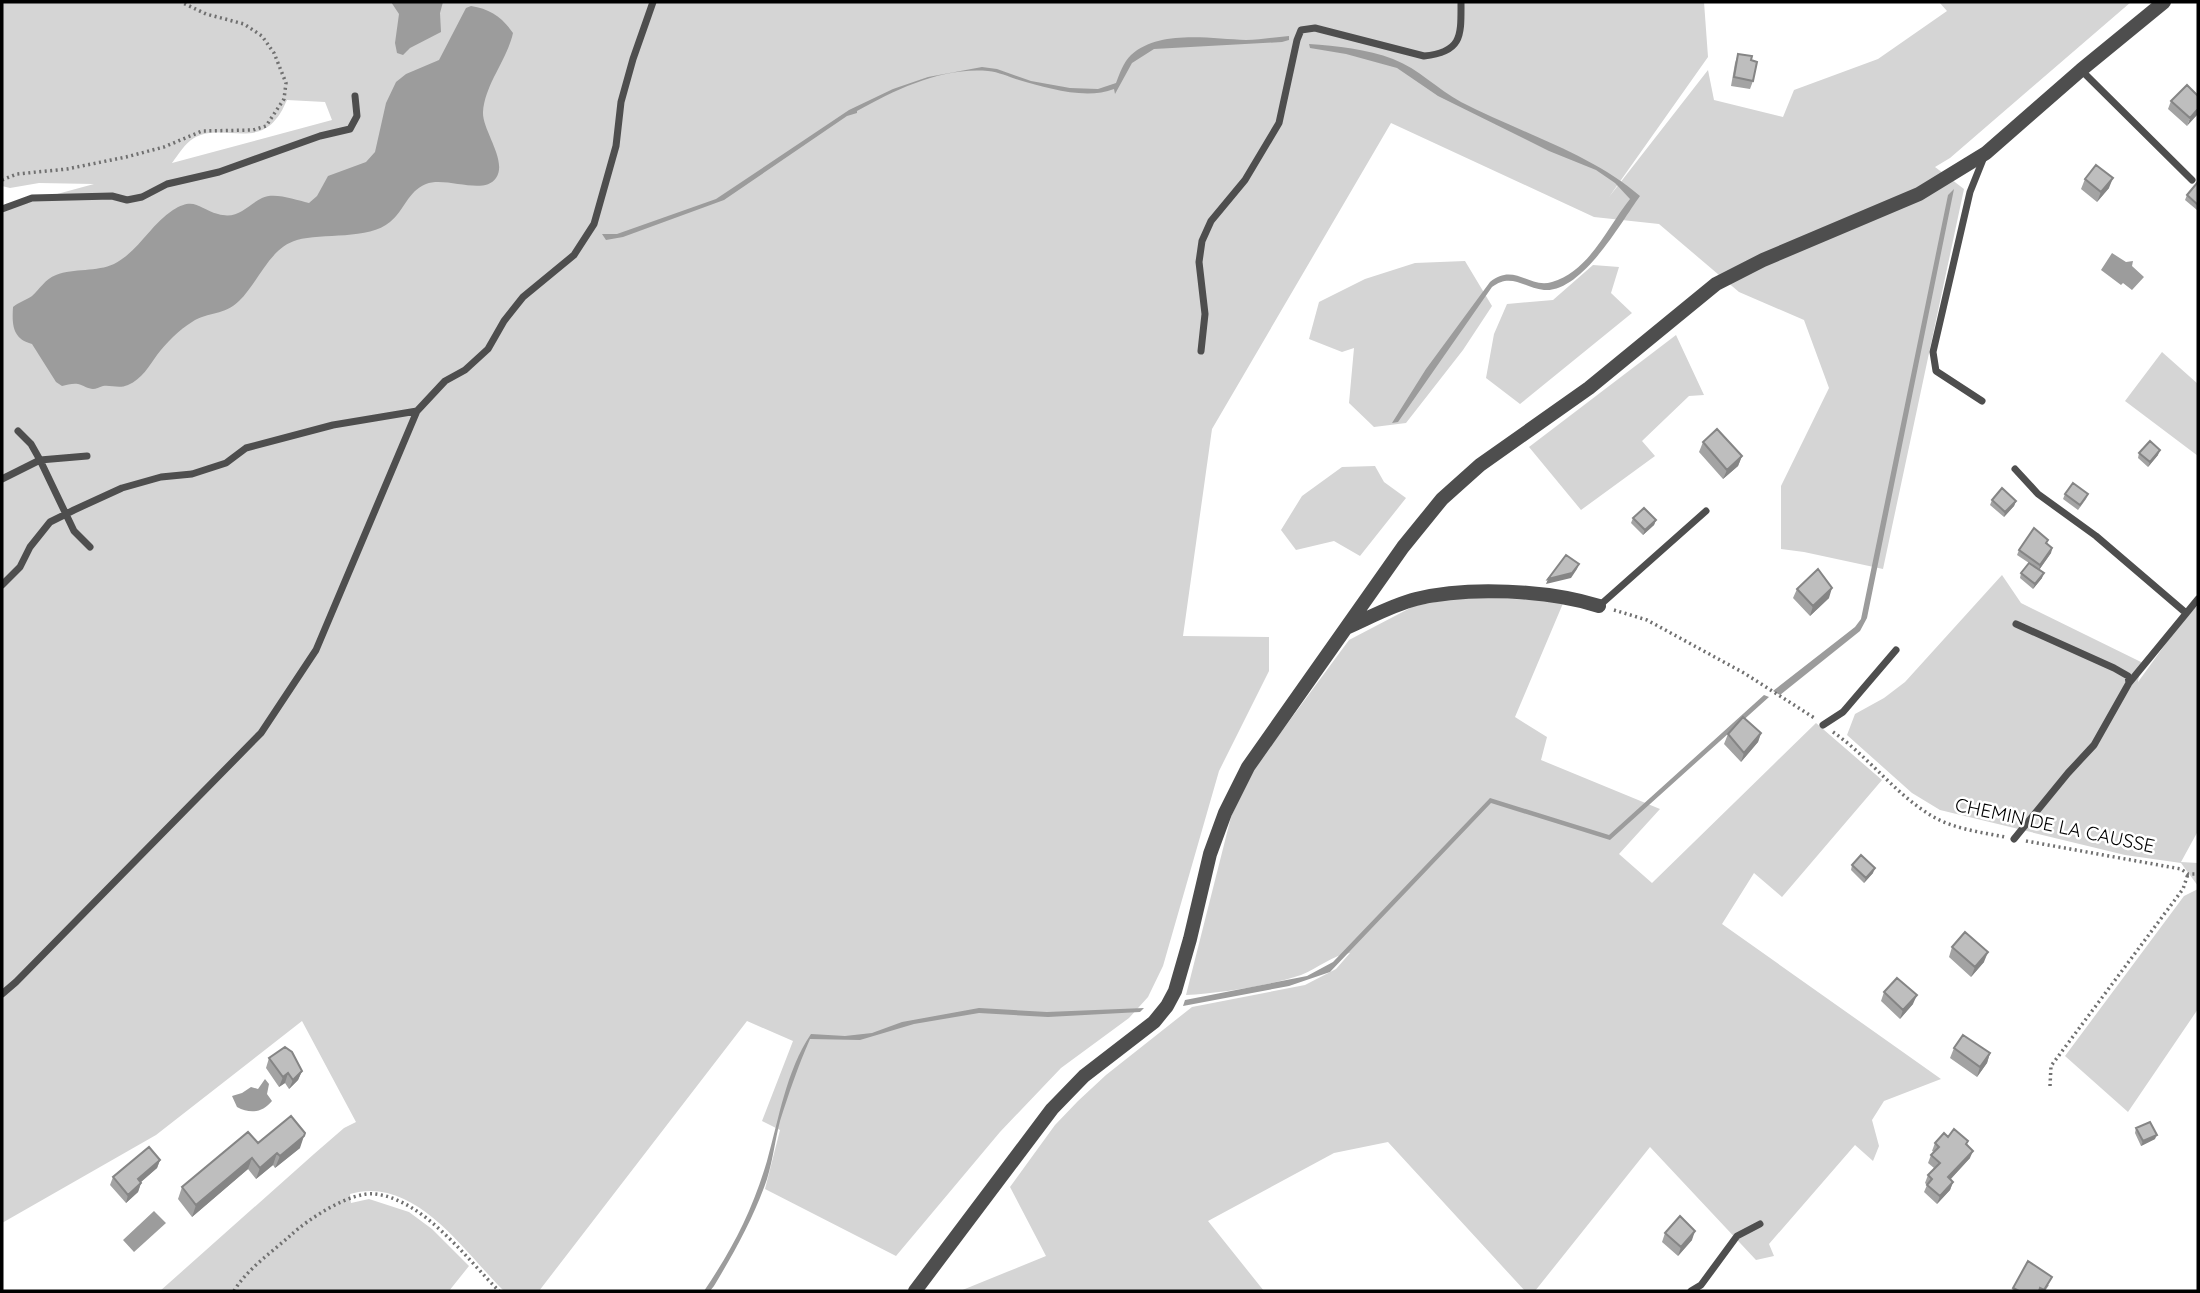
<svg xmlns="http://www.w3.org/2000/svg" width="2200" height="1293" font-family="Quicksand,sans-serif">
<rect width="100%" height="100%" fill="#fff"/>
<path fill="#d5d5d5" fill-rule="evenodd" d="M2 2H1704L1708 57 1609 197 1708 70 1714 100 1783 117 1794 90 1878 59 1947 11 1939 2H2131L1950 158 1935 167 1964 189 1883 569 1804 552 1781 549V486L1829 388 1804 320 1739 292 1659 224 1594 217 1391 123 1212 429 1183 636 1269 637V671L1219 771 1163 966 1148 997 1129 1018 1061 1068 1000 1132 896 1256 765 1189 780 1130 762 1121 793 1041 747 1021 539 1291H504C464 1252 415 1175 350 1194L351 1203 369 1199 409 1212 432 1229 469 1266 449 1291H160L314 1154 344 1128 356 1122 302 1021 156 1135 2 1223V209L94 184 39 183 10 188 2 186ZM287 100 325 102 332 120 172 163C178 155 185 143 194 138 221 123 254 147 276 119 281 114 284 106 287 100Z
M1465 261 1492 306 1463 350 1406 423 1374 427 1349 403 1354 348 1342 352 1309 339 1319 302 1365 279 1415 263Z
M1593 265 1619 267 1611 293 1632 313 1520 404 1486 378 1494 334 1507 304 1553 300Z
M1676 335 1704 395 1689 396 1642 441 1655 456 1581 510 1529 447Z
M2162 352 2198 384V456L2125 401Z
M1375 466 1384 482 1406 498 1360 556 1334 541 1296 550 1281 530 1302 496 1342 467Z
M2002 575 2021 603 2141 662 2138 682 2180 624 2198 605V831L2181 862 2198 863V886L2181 863 2125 855 1940 810 1912 793 1847 735 1855 714 1884 698 1905 682Z
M1463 597 1564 601 1515 717 1547 737 1541 760 1660 809 1619 854 1652 883 1816 723 1882 780 1782 897 1754 873 1722 924 1941 1079 1884 1101 1872 1120 1879 1146 1873 1161 1855 1145 1769 1244 1774 1256 1756 1260 1650 1147 1535 1291H1525L1388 1142 1334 1153 1208 1221 1264 1291H960L1046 1256 1010 1187 1055 1125 1078 1101 1106 1075 1192 1007 1305 985 1336 969 1350 953C1333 955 1318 968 1301 975 1268 986 1220 993 1186 995L1231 817 1250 774 1349 640 1414 606Z
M2198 889V1009L2128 1112 2065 1056 2184 896Z"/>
<path fill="#9c9c9c" d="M391 2H443L440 13 441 32 410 48 403 55 397 53 395 43 399 14Z
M471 6C490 9 502 17 513 33 507 60 485 84 483 112 482 130 508 161 496 178 484 196 446 176 426 184 408 191 404 211 390 222 369 240 322 233 297 240 269 248 259 282 239 301 224 316 209 311 192 322 179 330 166 343 157 355 149 366 142 379 128 385 119 389 112 385 103 386 99 387 96 389 93 389 88 389 83 385 78 384 73 383 67 385 62 386L56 382 32 344C12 339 12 324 13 307 19 302 26 300 32 296 40 289 45 279 56 275 74 268 97 272 114 264 139 251 150 225 173 210 195 196 199 209 218 214 238 220 246 206 262 198 275 192 295 200 309 203L317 196 328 176 366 162 375 152 386 103 396 82 406 74 439 60 466 8Z
M1289 36V40L1282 42 1154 49 1132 63 1115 94 1114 89C1086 100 1047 88 1019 80 1009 77 999 72 988 71 942 67 897 89 857 111V113L847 116 724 200 623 237 606 240 602 234H617L716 199 849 110 893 89 928 77 982 67 997 69 1031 81 1070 88 1098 89 1116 83C1120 73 1123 63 1131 55 1160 29 1211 39 1246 40 1260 40 1275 37 1289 36Z
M1309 44C1337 46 1367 49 1393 59 1419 69 1437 89 1461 102 1519 132 1592 154 1640 196 1621 222 1582 293 1544 290 1524 288 1511 272 1492 287L1398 422 1392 423 1426 369 1490 282C1514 262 1529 289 1552 282 1590 271 1608 226 1630 199L1615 183 1596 170 1549 151 1438 96 1397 68 1346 54 1310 48Z
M1954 189 1867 618 1860 631 1780 695 1773 691 1855 627 1861 619 1948 195Z
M2112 253 2126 262 2133 261 2132 266 2144 277 2132 290 2123 283 2121 285 2101 270Z
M1764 695 1769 697 1610 840 1491 803 1330 972 1289 986 1183 1006 1185 1000 1307 976 1333 962 1490 798 1609 835Z
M979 1008 1047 1012 1144 1008 1140 1012 1048 1017 979 1013 914 1024 860 1040 810 1039C798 1066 789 1093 780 1121 775 1140 773 1160 767 1179 754 1217 735 1251 714 1286L710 1291H704C733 1248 752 1211 767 1161 779 1119 786 1071 811 1034L845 1036 872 1033 902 1022Z
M265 1079 269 1084 267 1094 272 1101C262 1113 250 1114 237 1107L232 1096 242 1093 251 1087 258 1089Z
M154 1211 166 1223 134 1252 123 1240Z"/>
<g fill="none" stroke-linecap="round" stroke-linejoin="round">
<path stroke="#707070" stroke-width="3.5" stroke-dasharray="2 3.5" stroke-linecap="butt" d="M2 180 17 174 67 169 126 157 164 147 202 131 253 130 266 126 284 99 286 83 274 53 262 36 244 24 206 14 181 2
M1614 610 1647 620 1744 673 1816 719
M1833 732C1869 757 1895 794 1932 816 1954 829 1980 832 2005 837
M2026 841 2181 869 2188 874H2198
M2050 1086 2051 1066 2183 889 2188 874
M234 1291C247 1269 272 1252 291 1235 308 1219 351 1191 375 1194 423 1199 467 1259 499 1291"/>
<path stroke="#4e4e4e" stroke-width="7" d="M2081 70 2192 180
M2 209 32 198 112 196 127 200 142 197 167 184 219 172 320 136 350 129 357 116 355 96
M1201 351 1205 314 1199 262 1202 241 1211 221 1245 180 1279 123 1297 40 1301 30 1315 28 1424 56C1463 52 1461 35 1461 2
M1982 401 1936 371 1933 352 1970 192 1984 157
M18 431 31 444 40 460 74 531 90 547
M2015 469 2038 494 2096 536 2186 613
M2 479 40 460 87 456
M2 585 20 567 30 547 50 522 74 510 122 488 161 477 192 474 226 463 246 448 333 425 417 411 445 381 465 370 488 349 504 321 523 297 574 255 594 224 616 146 621 102 633 59 653 2
M1599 606 1706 511
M2129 683 2198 599
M1823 725 1843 712 1896 650
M2014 839 2068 773 2094 745 2129 683 2128 676 2114 668 2016 624
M2 994 16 982 261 733 316 650 417 411
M1691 1291 1701 1285 1737 1236 1760 1224"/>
<path stroke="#4e4e4e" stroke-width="14" d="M1346 628C1369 618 1392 605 1416 599 1468 586 1548 590 1599 606
M915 1291 1052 1109 1084 1076 1154 1022 1167 1006 1175 991 1190 939 1210 854 1225 813 1248 767 1403 547 1442 499 1480 465 1589 388 1716 284 1763 260 1919 194 1986 153 2081 70 2164 2"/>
</g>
<path fill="#a3a3a3" d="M1738 54 1751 60 1753 81 1750 89 1731 86 1735 63Z
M2198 96 2187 126 2168 109 2171 101Z
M2085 179 2109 188 2097 202 2081 189Z
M2198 184V209L2197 210 2185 200 2187 195Z
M1703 442 1742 456 1738 466 1723 479 1699 452Z
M2139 453 2158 455 2148 467 2138 458Z
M2065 494H2088L2086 499 2078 510 2063 499Z
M1992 500 2016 501 2014 506 2004 517 1990 505Z
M1633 518 1656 520 1654 525 1643 535 1631 523Z
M2048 540 2047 543 2052 548 2051 553 2039 570 2042 578 2033 589 2020 578 2021 573 2029 563 2017 555 2019 550Z
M1797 589 1829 598 1810 616 1793 598Z
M1761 733 1758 742 1741 762 1724 744 1728 734Z
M1852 865 1873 873 1864 883 1851 870Z
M1952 947 1984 962 1971 977 1949 957Z
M1884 992 1913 1004 1900 1019 1881 1001Z
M1954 1048 1990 1053 1987 1063 1977 1077 1950 1058Z
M269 1058 302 1071 298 1080 289 1089 285 1083 279 1087 266 1068Z
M2136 1128 2155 1139 2141 1146 2135 1133Z
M1948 1137 1967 1145 1970 1158 1950 1180 1953 1182 1950 1190 1937 1204 1924 1192 1927 1185 1925 1183 1928 1175 1934 1168 1928 1163 1931 1155 1934 1152 1932 1151 1935 1143Z
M258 1143 300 1148 275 1168 273 1165 256 1179 248 1169 192 1217 178 1199 182 1187Z
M160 1160 157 1168 140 1183H141L138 1192 126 1203 110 1185 113 1177Z
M1665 1233 1692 1240 1678 1256 1662 1242Z
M2049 1285 2045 1291H2012L2013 1288Z"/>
<path fill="#858585" d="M2198 109V114L2187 126 2190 118Z
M2113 178 2109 188 2097 202 2101 192Z
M2160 450 2158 455 2148 467 2150 462Z
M1742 456 1738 466 1723 479 1727 470Z
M2016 501 2014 506 2004 517 2005 512Z
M1656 520 1654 525 1643 535 1645 530Z
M2052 548 2051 553 2039 570 2040 565Z
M1579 564 1577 569 1571 578 1546 584 1548 579Z
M2044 573 2042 578 2033 589 2035 584Z
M1832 588 1829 598 1810 616 1813 606Z
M1761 733 1758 742 1741 762 1744 753Z
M1875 868 1873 873 1864 883 1866 878Z
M1988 952 1984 962 1971 977 1975 967Z
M1917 995 1913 1004 1900 1019 1903 1010Z
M1990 1053 1987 1063 1977 1077 1980 1067Z
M302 1071 298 1080 289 1089 293 1080Z
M288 1073 285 1083 279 1087 283 1077Z
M2157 1135 2155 1139 2141 1146 2143 1141Z
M304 1136 300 1148 275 1168 280 1156Z
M1973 1151 1970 1158 1945 1185 1948 1177Z
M277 1153 273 1165 256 1179 260 1168Z
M252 1158 248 1169 192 1217 196 1205Z
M160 1160 157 1168 135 1187 138 1179Z
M1953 1182 1950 1190 1937 1204 1940 1196Z
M141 1183 138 1192 126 1203 128 1195Z
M1695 1231 1692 1240 1678 1256 1681 1247Z"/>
<path fill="#bebebe" stroke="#858585" stroke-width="2" d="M1738 54 1752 56 1751 60 1757 62 1753 81 1734 77Z
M2187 85 2198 96V109L2190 118 2171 101Z
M2096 165 2113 178 2101 192 2085 179Z
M2197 183 2198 184V205L2187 195Z
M1717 429 1742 456 1727 470 1703 442Z
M2150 441 2160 450 2150 462 2139 453Z
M2073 483 2088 494 2080 505 2065 494Z
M2002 488 2016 501 2005 512 1992 500Z
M1644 508 1656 520 1645 530 1633 518Z
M2034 528 2048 540 2046 543 2052 548 2040 565 2019 550Z
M1566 555 1579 564 1572 573 1548 579Z
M2029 563 2044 573 2035 584 2021 573Z
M1818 569 1832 588 1813 606 1797 589Z
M1743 717 1761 733 1744 753 1728 734Z
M1861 855 1875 868 1866 878 1852 865Z
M1965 932 1988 952 1975 967 1952 947Z
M1897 978 1917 995 1903 1010 1884 992Z
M1963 1035 1990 1053 1980 1067 1954 1048Z
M285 1047 292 1052 302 1071 293 1080 288 1073 283 1077 269 1058Z
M291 1116 305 1133 304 1136 280 1156 277 1153 260 1168 252 1158 196 1205 182 1187 248 1132 258 1143Z
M2150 1122 2157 1135 2143 1141 2136 1128Z
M1954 1129 1968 1141 1966 1144 1973 1151 1948 1177 1953 1182 1940 1196 1927 1185 1932 1179 1928 1175 1940 1163 1931 1155 1939 1147 1935 1143 1944 1133 1948 1137Z
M149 1147 160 1160 138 1179 141 1183 128 1195 113 1177Z
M1680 1216 1695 1231 1681 1247 1665 1233Z
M2028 1261 2052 1277 2044 1290 2040 1288 2039 1291H2019L2013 1288Z"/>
<g text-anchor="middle" stroke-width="5" stroke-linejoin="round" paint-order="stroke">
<g font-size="19" fill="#000" stroke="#fff">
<text transform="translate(2055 825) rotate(12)" y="7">CHEMIN DE LA CAUSSE</text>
</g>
</g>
<rect width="2200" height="1293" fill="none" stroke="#000000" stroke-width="7"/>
</svg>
